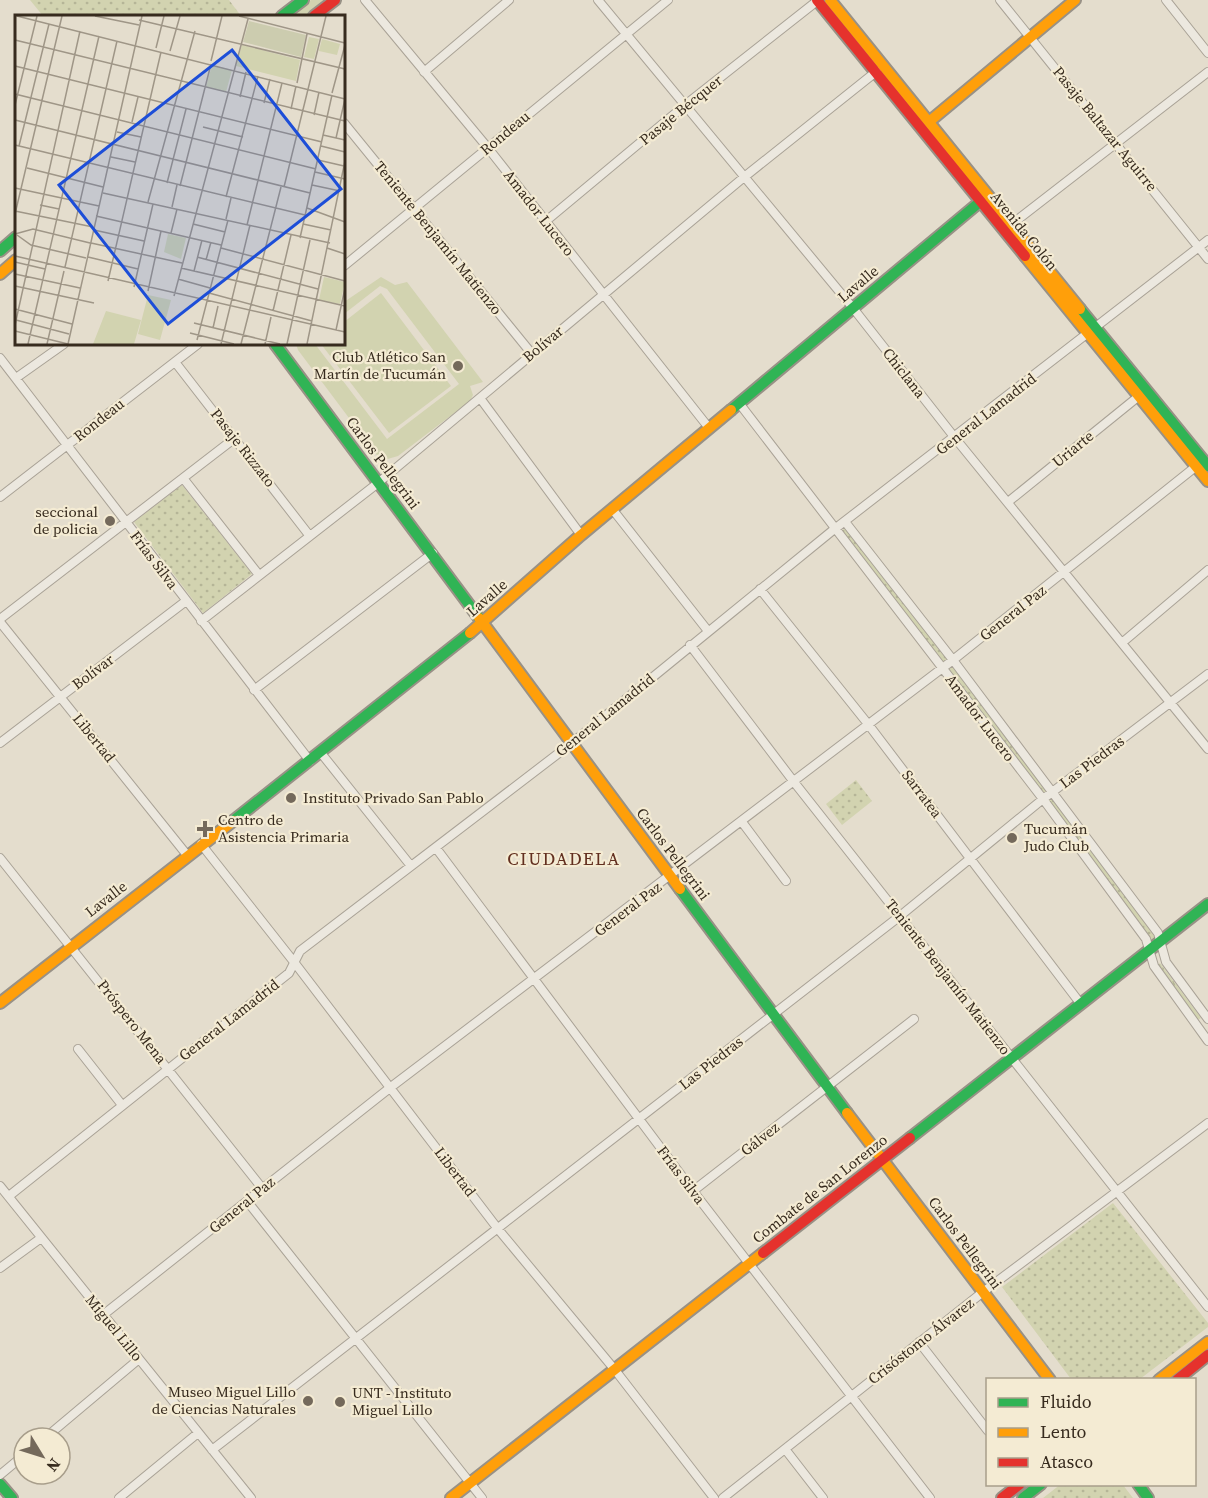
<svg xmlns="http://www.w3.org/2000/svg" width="1208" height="1498" font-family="'Source Serif 4',serif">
<defs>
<pattern id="grass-tufts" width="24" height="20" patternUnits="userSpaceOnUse" patternTransform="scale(1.5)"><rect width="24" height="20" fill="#d2d3b0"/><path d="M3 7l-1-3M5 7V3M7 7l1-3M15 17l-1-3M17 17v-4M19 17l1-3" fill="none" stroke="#b5b597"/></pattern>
<pattern id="park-dots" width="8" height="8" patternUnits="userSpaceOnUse" patternTransform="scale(1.5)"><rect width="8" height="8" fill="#d2d3b0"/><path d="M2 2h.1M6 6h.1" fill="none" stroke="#b5b597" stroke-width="1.8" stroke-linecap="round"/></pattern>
</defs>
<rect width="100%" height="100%" fill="#e4ddcd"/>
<path fill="url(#grass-tufts)" d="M311 0H326L305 16H290Z
M1160 963 1201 1018 1196 1021 1156 967Z"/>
<path fill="url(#park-dots)" d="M30 0H229L241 16H43Z
M182 485 252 574 203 613 134 522Z
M846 528 949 659 943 664 841 531Z
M953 664 1048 792 1043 795 946 669Z
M856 780 872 801 842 825 826 804Z
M1053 798 1157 939 1152 943 1048 801Z
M1113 1203 1208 1323V1327L1140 1379H1071L1002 1287Z
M1061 1484 1123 1485 1133 1498H1043Z"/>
<path fill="#d2d3b0" d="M381 277 395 285 407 282 483 382 470 386 473 395 470 401 398 456 384 460 379 458 298 350 296 344H315L387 439 459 384 387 289 380 286 344 314V302Z
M381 293 451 386 389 433 321 344H344V322Z"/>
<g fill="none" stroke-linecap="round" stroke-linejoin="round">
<defs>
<path id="street" d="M365 0 488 148 709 428
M598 0 853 308 955 438 1208 749
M1000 0 1208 259
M1166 0 1208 53
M424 72 509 0
M344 123 532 354
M546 221 684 106 817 1
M1012 224 1208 72
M344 266 668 0
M0 358 310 761
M175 362 309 535
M16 378 64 344
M480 398 581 535
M739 403 1043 799 1146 939 1154 966 1208 1041
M183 478 259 575
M0 497 198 344
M1008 502 1139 396
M613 510 708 631
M846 523 953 660 1158 933 1166 962 1208 1019
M760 589 868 724 1080 1003
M0 619 235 438
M201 621 378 483 743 178 877 71
M0 622 187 855
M1123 642 1208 570
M690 645 794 782 1208 1307
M254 690 433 553
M0 743 186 601
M321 753 411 866
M742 822 786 881
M201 844 294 962 498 1229 615 1370 714 1498
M436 848 693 1191 930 1498
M0 858 262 1188
M78 1049 122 1105
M0 1186 251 1498
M693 1191 914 1019
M9 1196 289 973 300 951 572 743 832 531 1208 240
M247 1201 482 1498
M0 1268 41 1238
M103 1315 391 1087 953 660 1199 464
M919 1342 988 1431
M45 1438 139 1359
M785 1449 823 1498
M212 1450 900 916 1043 799 1208 674
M0 1475 24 1455
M119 1498 198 1433
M723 1498 983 1292 1208 1123"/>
<path id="fast" d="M282 16 303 0
M0 251 16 237
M1080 309 1208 466
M275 344 479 618
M731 410 981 201
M233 821 470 633
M680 889 847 1113
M910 1138 1208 904
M0 1484 12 1498
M1138 1484 1148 1498
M1023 1498 1041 1484"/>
<path id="slow" d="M830 0 1080 309
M930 121 1075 0
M1025 256 1208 481
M0 274 16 260
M479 618 680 889
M470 633 581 535 731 410
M0 1003 233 821
M847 1113 1050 1380
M1159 1380 1208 1342
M451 1498 763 1253"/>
<path id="jam" d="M817 0 1025 256
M314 16 335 0
M763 1253 910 1138
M1177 1380 1208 1355
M1002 1498 1020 1484"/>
</defs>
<use href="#street" stroke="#a9a296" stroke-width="10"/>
<use href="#fast" stroke="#989186" stroke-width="14"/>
<use href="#slow" stroke="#989186" stroke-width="14"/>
<use href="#jam" stroke="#989186" stroke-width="14"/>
<use href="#street" stroke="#ece8df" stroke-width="8"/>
<use href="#fast" stroke="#30b455" stroke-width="10"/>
<use href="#slow" stroke="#ff9f0a" stroke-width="10"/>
<use href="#jam" stroke="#e5322d" stroke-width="10"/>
</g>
<g fill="#74695b" stroke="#f4ebd3" stroke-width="2">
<circle cx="458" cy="366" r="6"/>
<circle cx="110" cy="521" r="6"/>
<circle cx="291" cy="798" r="6"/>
<path d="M202 820h6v6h6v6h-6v6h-6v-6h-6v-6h6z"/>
<circle cx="1012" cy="838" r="6"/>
<circle cx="308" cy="1401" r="6"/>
<circle cx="340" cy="1402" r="6"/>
</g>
<g text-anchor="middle" stroke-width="4.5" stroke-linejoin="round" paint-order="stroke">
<g font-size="15" fill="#372b1e" stroke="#f4ebd3">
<text transform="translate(681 110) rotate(-39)" y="5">Pasaje Bécquer</text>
<text transform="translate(1105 129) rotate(51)" y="5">Pasaje Baltazar Aguirre</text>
<text transform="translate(505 133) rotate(-40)" y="5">Rondeau</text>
<text transform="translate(539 213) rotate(52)" y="5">Amador Lucero</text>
<text transform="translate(1024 231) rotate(51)" y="5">Avenida Colón</text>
<text transform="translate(438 238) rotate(51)" y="5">Teniente Benjamín Matienzo</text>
<text transform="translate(858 284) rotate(-40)" y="5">Lavalle</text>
<text transform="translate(543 344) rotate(-40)" y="5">Bolívar</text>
<text transform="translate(904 373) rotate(52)" y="5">Chiclana</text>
<text transform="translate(986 414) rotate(-38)" y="5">General Lamadrid</text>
<text transform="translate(99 420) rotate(-38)" y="5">Rondeau</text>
<text transform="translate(243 448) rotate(52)" y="5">Pasaje Rizzato</text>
<text transform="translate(1073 449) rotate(-39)" y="5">Uriarte</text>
<text transform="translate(383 463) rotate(53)" y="5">Carlos Pellegrini</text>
<text transform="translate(154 560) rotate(53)" y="5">Frías Silva</text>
<text transform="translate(487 598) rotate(-41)" y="5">Lavalle</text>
<text transform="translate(1013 613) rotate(-38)" y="5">General Paz</text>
<text transform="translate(93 672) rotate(-37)" y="5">Bolívar</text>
<text transform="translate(605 715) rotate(-39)" y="5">General Lamadrid</text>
<text transform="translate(980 718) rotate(53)" y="5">Amador Lucero</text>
<text transform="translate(94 738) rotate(51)" y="5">Libertad</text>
<text transform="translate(1092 762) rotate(-37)" y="5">Las Piedras</text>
<text transform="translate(922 794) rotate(53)" y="5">Sarratea</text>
<text transform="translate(673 854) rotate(53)" y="5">Carlos Pellegrini</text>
<text transform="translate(106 899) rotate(-38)" y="5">Lavalle</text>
<text transform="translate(628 909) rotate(-37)" y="5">General Paz</text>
<text transform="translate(948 977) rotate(52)" y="5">Teniente Benjamín Matienzo</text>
<text transform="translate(229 1020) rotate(-38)" y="5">General Lamadrid</text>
<text transform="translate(132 1022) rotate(52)" y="5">Próspero Mena</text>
<text transform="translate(711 1063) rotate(-38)" y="5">Las Piedras</text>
<text transform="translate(760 1139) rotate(-38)" y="5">Gálvez</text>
<text transform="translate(455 1172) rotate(53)" y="5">Libertad</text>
<text transform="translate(681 1175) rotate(53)" y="5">Frías Silva</text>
<text transform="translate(820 1189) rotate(-38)" y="5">Combate de San Lorenzo</text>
<text transform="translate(242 1205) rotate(-39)" y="5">General Paz</text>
<text transform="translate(965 1243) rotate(53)" y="5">Carlos Pellegrini</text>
<text transform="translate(114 1328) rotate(51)" y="5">Miguel Lillo</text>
<text transform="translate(921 1341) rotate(-38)" y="5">Crisóstomo Álvarez</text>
</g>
<g font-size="15" fill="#372b1e" stroke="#f4ebd3" text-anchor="start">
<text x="446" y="362" text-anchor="end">Club Atlético San<tspan x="446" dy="17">Martín de Tucumán</tspan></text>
<text x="98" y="517" text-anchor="end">seccional<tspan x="98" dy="17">de policia</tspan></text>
<text x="303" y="803">Instituto Privado San Pablo</text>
<text x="218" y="825">Centro de<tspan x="218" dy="17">Asistencia Primaria</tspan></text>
<text x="1024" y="834">Tucumán<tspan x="1024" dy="17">Judo Club</tspan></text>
<text x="296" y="1397" text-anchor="end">Museo Miguel Lillo<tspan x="296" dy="17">de Ciencias Naturales</tspan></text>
<text x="352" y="1398">UNT - Instituto<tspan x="352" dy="17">Miguel Lillo</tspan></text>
</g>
<g font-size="18" letter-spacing="1.5" fill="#622f1f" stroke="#f4ebd3">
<text x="564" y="865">CIUDADELA</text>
</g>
</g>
<g transform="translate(15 15)">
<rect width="330" height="330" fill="#e4ddcd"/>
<path d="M307 24 325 29 322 40 304 36Z" fill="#d2d3b0"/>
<path d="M234 6 291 20 286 42 228 27Z" fill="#ccccaf"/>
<path d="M294 22 304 24 299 44 289 42ZM227 30 285 45 281 66 221 51ZM197 50 217 55 211 77 191 72ZM133 280 156 285 145 325 123 319Z" fill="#d2d3b0"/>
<path d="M153 219 171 223 166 244 149 237ZM309 262 330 267 325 289 304 285ZM91 296 126 305 119 329H78Z" fill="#d2d3b0"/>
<path fill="none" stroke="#9f9687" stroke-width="1.5" d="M2 1 330 84M80 1 124 10M224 1 330 28M124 5 330 54M0 25 330 106M141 33 149 1M155 36 165 1M196 46 207 1M0 51 307 127M282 68 292 19M317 78 330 30M0 79 301 154M225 82 231 57M249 88 255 64M0 90 22 1M276 94 281 71M299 100 304 77M0 105 295 178M117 107 123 82M188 112 228 122M102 117 126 122M308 120 330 125M321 123 330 84M0 130 290 200M4 131 34 9M306 131 330 137M96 142 120 147M303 145 329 151M12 153 88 172M300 157 330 164M152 168 171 94M297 170 325 176M165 171 196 49M269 172 311 1M0 173 84 191M88 178 315 228M211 182 243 61M133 187 180 16M25 190 44 194M157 192 162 170M292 193 330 207M0 196 78 212M0 199 47 1M81 201 206 230M211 204 216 183M178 209 210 217M288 209 316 215M232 210 267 68M79 215 129 226M156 218 162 194M0 219 18 214 75 228M2 220 16 230 71 243M285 223 317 80M76 228 167 248M206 233 330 266M312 233 330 239M0 241 330 317M73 242 123 254M182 242 303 274M191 245 196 227M0 247 30 254M50 252 102 26M166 253 330 291M179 256 187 225M0 259 65 273M163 264 195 273M93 266 146 37M0 271 79 288M119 272 138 189M133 276 146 216M194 278 297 306M159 281 233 4M0 294 57 309M258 296 276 220M1 305 54 319M179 308 265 329M0 310 65 16M198 313 203 291M321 315 330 273M0 316 53 329M175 318 219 329M182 325 213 205M13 329 84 21M32 329 49 256M53 329 127 1M206 329 235 210M226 329 266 172M250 329 256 302M272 329 295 225M292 329 330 146"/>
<path fill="#1d4ed8" fill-opacity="0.15" stroke="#1d4ed8" stroke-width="3" d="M217 35 326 174 153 309 44 170Z"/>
<rect width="330" height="330" fill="none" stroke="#372b1e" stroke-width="3"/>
</g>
<rect x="986" y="1378" width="210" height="108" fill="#f4ebd3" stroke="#a89e8b" stroke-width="1.5"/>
<rect x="998" y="1398" width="30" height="9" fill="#30b455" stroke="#a89e8b" stroke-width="1.5"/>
<text x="1040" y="1408" font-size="18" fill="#372b1e">Fluido</text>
<rect x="998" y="1428" width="30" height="9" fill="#ff9f0a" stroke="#a89e8b" stroke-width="1.5"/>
<text x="1040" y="1438" font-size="18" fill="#372b1e">Lento</text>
<rect x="998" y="1458" width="30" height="9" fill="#e5322d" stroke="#a89e8b" stroke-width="1.5"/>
<text x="1040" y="1468" font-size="18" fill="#372b1e">Atasco</text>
<g transform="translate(42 1456) rotate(128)"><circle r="28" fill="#f4ebd3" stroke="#a89e8b" stroke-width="1.5"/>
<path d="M0-4.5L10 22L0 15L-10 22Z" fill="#74695b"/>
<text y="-9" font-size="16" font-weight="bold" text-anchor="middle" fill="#372b1e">N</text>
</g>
</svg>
